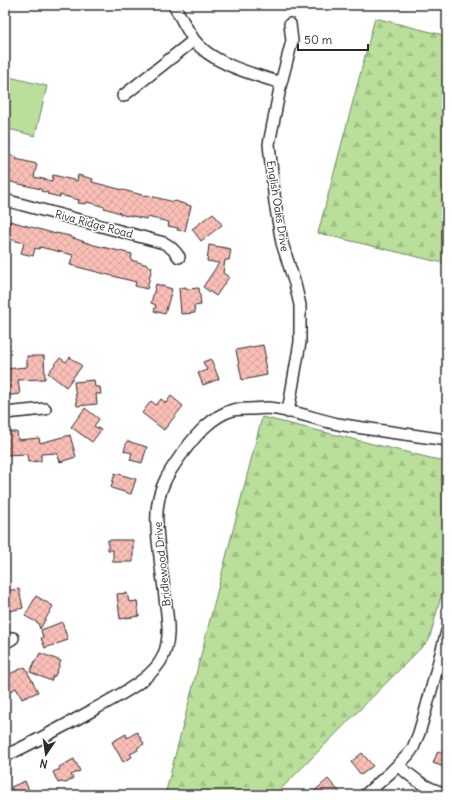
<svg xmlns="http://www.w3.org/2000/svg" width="452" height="800" font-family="Delius,sans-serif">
<defs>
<pattern id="forest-firs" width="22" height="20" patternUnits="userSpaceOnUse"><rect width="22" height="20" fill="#b9df9b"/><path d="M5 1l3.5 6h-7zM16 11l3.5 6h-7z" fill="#9fc086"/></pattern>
<pattern id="building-cross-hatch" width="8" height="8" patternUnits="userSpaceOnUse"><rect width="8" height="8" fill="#fabfb6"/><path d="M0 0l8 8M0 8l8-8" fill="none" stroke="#d6a49d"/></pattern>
</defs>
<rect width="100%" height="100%" fill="#fff"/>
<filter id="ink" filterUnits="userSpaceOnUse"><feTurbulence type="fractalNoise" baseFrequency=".025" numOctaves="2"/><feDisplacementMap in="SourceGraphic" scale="8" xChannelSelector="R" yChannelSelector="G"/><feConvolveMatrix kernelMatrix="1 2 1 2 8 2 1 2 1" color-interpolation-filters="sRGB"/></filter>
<g filter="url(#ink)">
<path fill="#b9df9b" stroke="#728563" d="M5 76 47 86 35 136 5 128Z"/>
<path fill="url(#forest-firs)" stroke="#728563" d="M375 18 447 36V264L318 233Z
M262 417 447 462V575L429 640 275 795H165Z"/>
<path fill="url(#building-cross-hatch)" stroke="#2b2b2b" d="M5 154 17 157 16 159 37 164 34 177 52 181 53 175 77 181 78 175 93 179 92 182 146 196V195L174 202 175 201 191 206 185 231 177 230 178 228 168 226 169 222 147 217 146 219 128 215 127 216 120 214V213L104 208 105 207 87 202 86 204 78 203 79 200 60 195V197L47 194 48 193 41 191V189L15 183 5 180Z
M213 213 222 225 201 241 192 229Z
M10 221 56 234V233L70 236V237L94 245 132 254 131 260 148 265V266L152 267 147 289 135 286 136 282 70 265 73 255 40 247 39 249 35 248 33 256 21 253 24 243 5 238V223L9 224Z
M209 245 231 249 229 260H225L223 273 229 277 216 296 203 287 219 263 207 261Z
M156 284 172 289 165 314 154 311 156 305 151 303Z
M186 287 187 289 199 288 201 305 194 306 195 313 181 314 179 288Z
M263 345 266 359H264L267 375 242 380 236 350Z
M27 356H44L45 379 18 380 20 394 5 396V369L27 367Z
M70 357 82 366 66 387 48 373 60 358 66 362Z
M211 359 219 379 203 385 198 373 207 370 203 362Z
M94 380 95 387H100L101 394H96L97 404 77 406 74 382Z
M171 396 183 406 164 430 142 413 151 401 156 405 161 399 166 403Z
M85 408 99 419 94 426 101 430 92 442 71 427Z
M5 432H17L18 440 39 438 40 443 70 435 76 457 60 462 57 453 41 454V461L28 462 27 454 5 455Z
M127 441 147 447 142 463 130 460 132 453 124 451Z
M115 473 136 479 131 494 111 488Z
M108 540H133V562H113V550H108Z
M19 589 23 608 5 612V591Z
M127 593 129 602 137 601 139 616 120 619 117 594Z
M36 596 53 606 40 629 38 623 25 616Z
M62 622 68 640 45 648 41 638H43L41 630Z
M40 653 61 661 55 676H53L51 681 30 672 36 659H37Z
M25 667 38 692 22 699 16 688 5 694V676Z
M137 732 144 744 137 748 138 750 130 754 132 757 123 762 112 742 126 734 127 738Z
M438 751 447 755V768L433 763Z
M362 753 373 766 361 775 351 762Z
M74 759 80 771 71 775 73 778 69 781 68 782 66 783 61 782 58 783 53 772 60 769 59 767Z
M328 779 342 795H310Z
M25 781 31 795H14L11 787Z"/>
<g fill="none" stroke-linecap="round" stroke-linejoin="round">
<defs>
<path id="street" d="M174 5C180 16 187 30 194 40 212 64 253 74 281 83
M123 96 194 40
M5 200 164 243C170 246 175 251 179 257
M288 412 300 342V305L295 284 282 243 275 203 269 144 281 83 292 41 290 24
M5 413 45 409
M5 643 13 638
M5 756C35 742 64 726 93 710 114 698 147 682 160 662 172 643 168 620 165 598 164 585 161 571 160 557 157 534 153 505 164 483 169 471 177 461 184 451 197 434 212 416 233 410 239 409 245 409 250 409 256 409 262 408 268 408 292 410 315 419 338 424 374 430 411 435 447 440
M398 765C414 779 426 789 447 794
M365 795 391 772 408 755 413 748 419 733 426 709 447 631"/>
</defs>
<use href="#street" stroke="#2b2b2b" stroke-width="14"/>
<use href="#street" stroke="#fff" stroke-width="11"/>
</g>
</g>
<g text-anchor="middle" stroke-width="3" stroke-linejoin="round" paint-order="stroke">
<g font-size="11" fill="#2b2b2b" stroke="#fff">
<text transform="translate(278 206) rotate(81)" y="4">English Oaks Drive</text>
<text transform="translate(94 224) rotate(15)" y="4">Riva Ridge Road</text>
<text transform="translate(162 564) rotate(-96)" y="4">Bridlewood Drive</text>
</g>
</g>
<rect width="452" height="800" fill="none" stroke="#fff" stroke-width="20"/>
<rect x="10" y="10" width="432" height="780" fill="none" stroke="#2b2b2b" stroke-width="1.5" filter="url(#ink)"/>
<g transform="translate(46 754) rotate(193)" stroke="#ffffff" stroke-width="3" paint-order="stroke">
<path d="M0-3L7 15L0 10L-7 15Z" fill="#2b2b2b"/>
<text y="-6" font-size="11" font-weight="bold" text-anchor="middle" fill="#2b2b2b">N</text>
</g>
<path d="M298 44v6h70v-6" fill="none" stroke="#2b2b2b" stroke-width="2"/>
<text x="304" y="44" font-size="12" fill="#2b2b2b" stroke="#ffffff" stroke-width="3" paint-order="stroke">50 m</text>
</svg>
